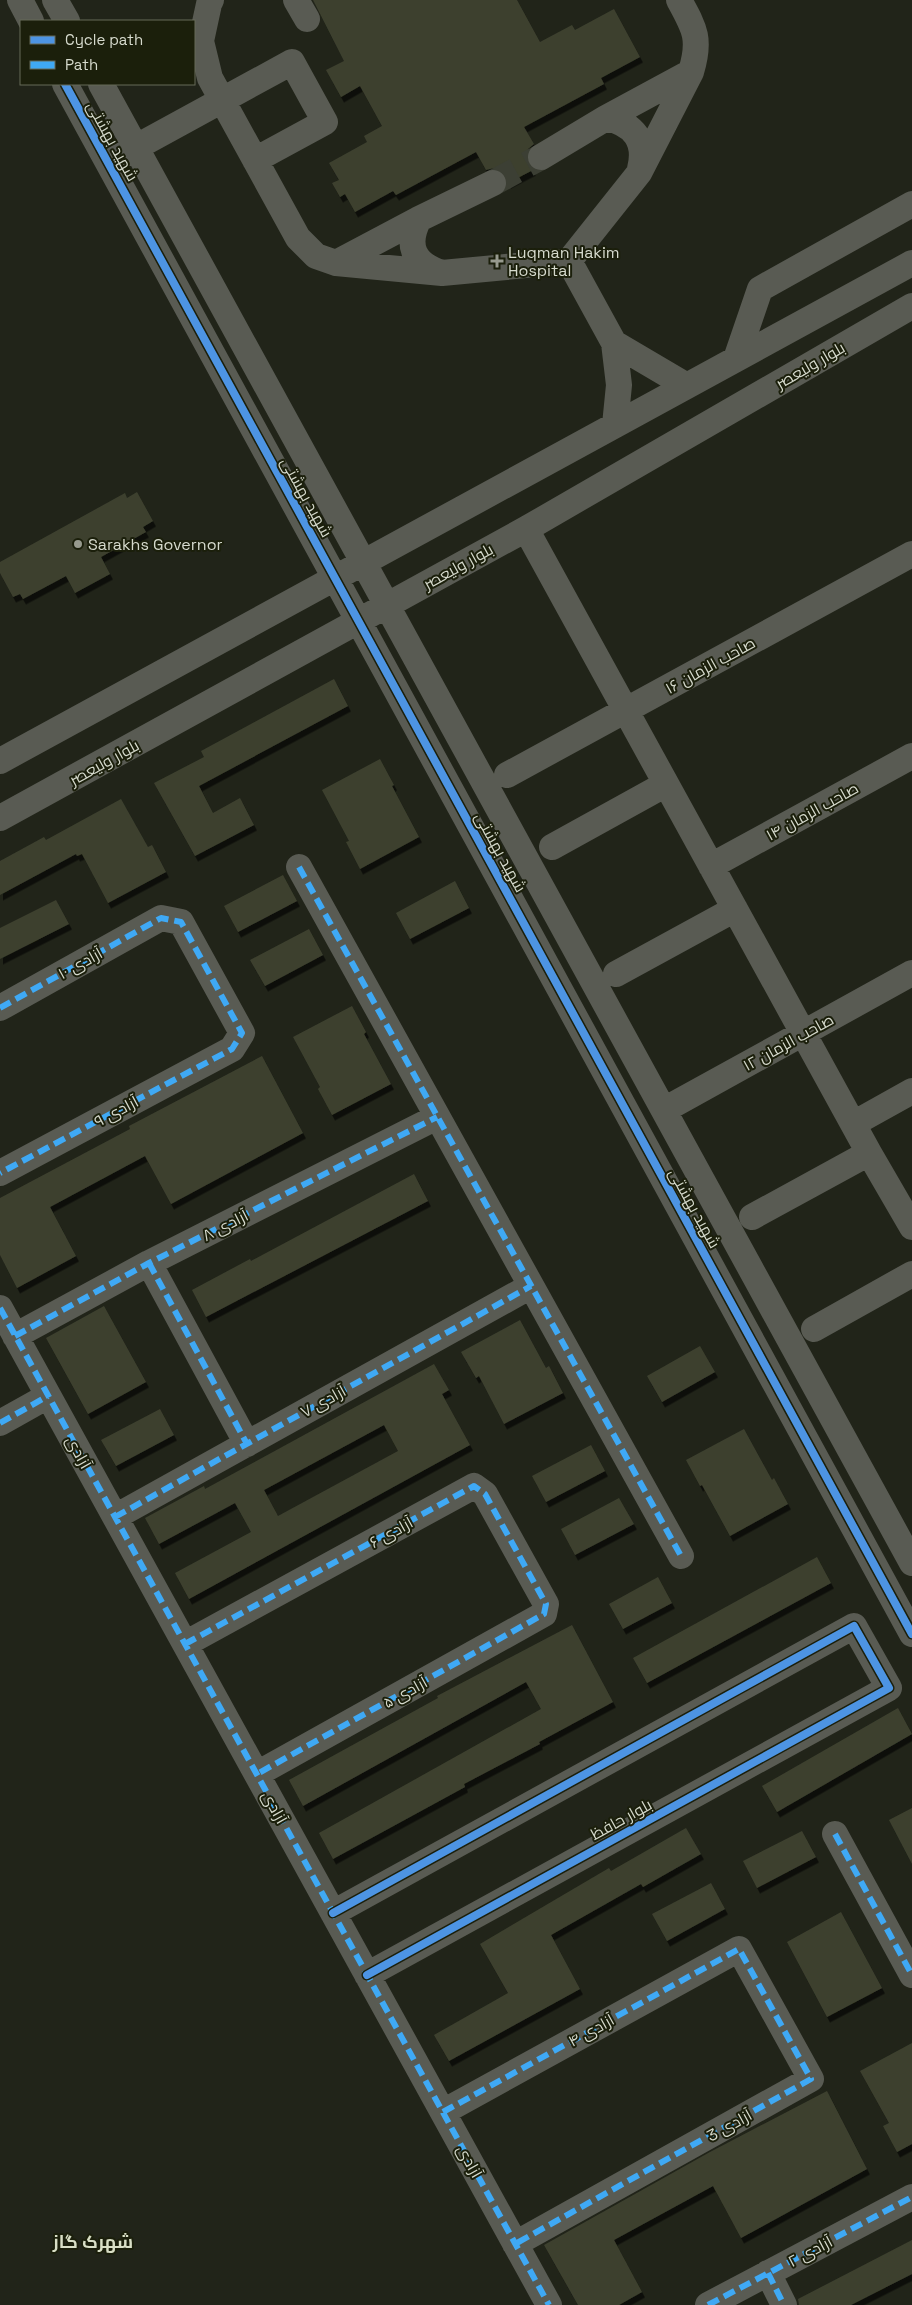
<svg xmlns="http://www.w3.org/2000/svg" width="912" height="2305" font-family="'Space Grotesk',Cairo,sans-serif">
<defs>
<filter id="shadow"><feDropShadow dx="3" dy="5.5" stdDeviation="0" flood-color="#0009"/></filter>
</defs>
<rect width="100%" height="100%" fill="#212419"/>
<path fill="#3d402f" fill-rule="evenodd" filter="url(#shadow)" d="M313 0H517L540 42 572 25 575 30 614 9 640 57 601 78 604 84 524 127 534 144 528 149 526 157 528 164 533 170 508 183 506 176 501 170 494 168 486 170 476 152 396 195 393 191 355 212 345 194 340 197 332 183 339 180 329 163 367 142 364 136 382 126 360 86 341 97 326 70 344 61Z
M137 492 153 521 143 527 146 532 101 557 110 574 75 593 66 576 23 599 20 594 13 597 0 573V562L125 493 127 498Z
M334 679 348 706 199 786 213 813 240 798 254 825 195 856 154 783 204 757 201 751Z
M380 759 394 785 392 786 419 837 360 869 346 842 349 841 322 790Z
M121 799 148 847 152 845 166 872 108 903 82 854 77 856 76 854 0 895V861L44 837 46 840Z
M283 875 297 901 238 932 224 906Z
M455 881 469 908 410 939 396 913Z
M56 900 69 924 0 959V928Z
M309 929 323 955 265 986 250 960Z
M352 1006 366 1032 364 1034 391 1084 332 1115 318 1089 320 1087 293 1037Z
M262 1056 303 1133 171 1204 145 1156 50 1207 76 1256 17 1288 0 1255V1198L130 1129 129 1126Z
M414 1174 428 1201 206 1317 192 1290 250 1259 251 1261Z
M104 1306 146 1382 88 1414 46 1338Z
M520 1320 546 1368 549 1366 563 1393 504 1424 479 1376 476 1378 461 1352Z
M700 1346 715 1372 662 1402 647 1376Z
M434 1364 449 1390 442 1394 470 1445 189 1599 175 1573 251 1532 235 1503 159 1544 145 1518 204 1486 205 1489ZM384 1425 398 1451 278 1516 264 1490Z
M160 1409 174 1435 116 1466 101 1440Z
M744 1429 772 1480 774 1478 788 1504 730 1536 702 1485 700 1486 686 1460Z
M591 1445 605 1471 546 1502 532 1476Z
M619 1498 634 1524 575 1555 561 1529Z
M817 1557 831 1583 647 1683 633 1658Z
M658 1577 672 1603 623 1629 609 1604Z
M572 1625 613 1702 539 1742 540 1744 464 1784 465 1787 333 1859 319 1833 541 1709 526 1682 303 1806 289 1780 438 1698 437 1696Z
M898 1708 912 1734 777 1812 762 1786Z
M912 1808V1864L889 1820Z
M686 1828 701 1854 643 1887 641 1884 551 1935 580 1989 449 2061 434 2035 508 1993 480 1944 609 1868 611 1871Z
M802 1831 816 1857 757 1888 743 1861Z
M711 1883 725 1909 667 1941 652 1914Z
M841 1912 882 1988 827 2017 787 1942Z
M912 2043V2144L897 2152 883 2126 889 2123 860 2071Z
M827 2091 867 2169 741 2238 713 2186 614 2240 642 2292 619 2305H578L544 2245 710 2152Z
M912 2240V2274L851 2305H799L798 2299Z"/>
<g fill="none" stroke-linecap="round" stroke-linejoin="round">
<path stroke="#3c3f34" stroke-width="26" stroke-dasharray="26 13" stroke-linecap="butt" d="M493 183 541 157"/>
<path stroke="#595b53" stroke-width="26" d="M20 0 31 21
M55 0 67 21
M211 0 209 4 201 41 210 78 298 238 316 256 336 263 442 273 569 261 639 173 691 72C701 39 695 29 679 0
M296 0 307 19
M65 84 912 1634
M101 84 912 1563
M606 118C634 124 647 141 640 169
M120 156 292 62 325 122 255 160
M541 157 606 118 691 72
M419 219C405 246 414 264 442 273
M569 261 614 343 619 385 615 425
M336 263 419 219 493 183
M614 343 687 386
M736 359 760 289 912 204
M526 529 869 1153 912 1227
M0 761 912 263
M507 775 912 554
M0 818 526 529 912 306
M552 847 666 784
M711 866 912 756
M299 867 681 1556
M616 974 735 909
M0 1008 161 918 181 922 242 1033 232 1049 0 1173
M664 1110 912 973
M853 1124 912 1091
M752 1217 869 1153
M149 1263 247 1444
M0 1308 549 2305
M814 1329 912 1274
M15 1336 149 1263 437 1117
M0 1423 48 1396
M115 1517 531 1286
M185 1644 474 1486 485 1494 546 1604 544 1614 257 1774
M835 1834 912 1975
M333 1913 854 1626 889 1688 367 1975
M443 2112 739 1949 811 2079 515 2244
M768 2273 784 2305
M708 2305 912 2197"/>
<path stroke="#3fa9f5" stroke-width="6" stroke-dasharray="12 6" stroke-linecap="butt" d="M299 867 681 1556
M0 1008 161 918 181 922 242 1033 232 1049 0 1173
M149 1263 247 1444
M0 1308 549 2305
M15 1336 149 1263 437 1117
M0 1423 48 1396
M115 1517 531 1286
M185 1644 474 1486 485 1494 546 1604 544 1614 257 1774
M835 1834 912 1975
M443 2112 739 1949 811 2079 515 2244
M768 2273 784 2305
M708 2305 912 2197"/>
<defs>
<path id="cycleway" d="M65 84 912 1634
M333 1913 854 1626 889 1688 367 1975"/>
</defs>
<use href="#cycleway" stroke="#1b1f0b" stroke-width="11"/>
<use href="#cycleway" stroke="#4d94e3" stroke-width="8"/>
</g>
<g fill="#979a8e" stroke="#1b1f0b" stroke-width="2">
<path d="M494.5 253.5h5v5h5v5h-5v5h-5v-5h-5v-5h5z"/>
<circle cx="78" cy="544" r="5"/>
</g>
<g text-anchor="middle" stroke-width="4" stroke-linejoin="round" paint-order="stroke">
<g font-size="16" fill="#d6dacd" stroke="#1b1f0b">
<text transform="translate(113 141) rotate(61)" y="6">شهید بهشتی</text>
<text transform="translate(810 365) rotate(-30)" y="6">بلوار ولیعصر</text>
<text transform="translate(307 497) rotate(61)" y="6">شهید بهشتی</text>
<text transform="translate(458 566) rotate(-29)" y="6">بلوار ولیعصر</text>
<text transform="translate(710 665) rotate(-29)" y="6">صاحب الزمان ۱۶</text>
<text transform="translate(104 762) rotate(-29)" y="6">بلوار ولیعصر</text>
<text transform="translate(812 811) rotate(-29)" y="6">صاحب الزمان ۱۴</text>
<text transform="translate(501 852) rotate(61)" y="6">شهید بهشتی</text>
<text transform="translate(80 963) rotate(-29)" y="6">آزادی ۱۰</text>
<text transform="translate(788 1042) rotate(-29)" y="6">صاحب الزمان ۱۲</text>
<text transform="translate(116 1111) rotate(-28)" y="6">آزادی ۹</text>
<text transform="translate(695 1208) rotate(61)" y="6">شهید بهشتی</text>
<text transform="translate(225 1225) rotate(-27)" y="6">آزادی ۸</text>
<text transform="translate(323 1401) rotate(-29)" y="6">آزادی ۷</text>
<text transform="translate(79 1452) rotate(61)" y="6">آزادی</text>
<text transform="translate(391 1532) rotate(-29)" y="6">آزادی ۶</text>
<text transform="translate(405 1692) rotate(-29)" y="6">آزادی ۵</text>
<text transform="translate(275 1807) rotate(61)" y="6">آزادی</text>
<text transform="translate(621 1819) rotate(-29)" y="6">بلوار حافظ</text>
<text transform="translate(591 2030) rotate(-29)" y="6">آزادی ۴</text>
<text transform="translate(729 2125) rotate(-29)" y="6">آزادی 3</text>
<text transform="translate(470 2161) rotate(61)" y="6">آزادی</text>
<text transform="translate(810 2251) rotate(-28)" y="6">آزادی ۲</text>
</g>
<g font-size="16" fill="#d6dacd" stroke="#1b1f0b" text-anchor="start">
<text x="508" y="258">Luqman Hakim<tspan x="508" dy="18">Hospital</tspan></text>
<text x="88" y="550">Sarakhs Governor</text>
</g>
<g font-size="18" font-weight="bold" fill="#d9dfc6" stroke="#1b1f0b">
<text x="93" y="2248">شهرک گاز</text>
</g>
</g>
<rect x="20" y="20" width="175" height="65" fill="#1b1f0b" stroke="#666a59"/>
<rect x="30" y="36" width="25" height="8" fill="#4d94e3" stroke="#666a59"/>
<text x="65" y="45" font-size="15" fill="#d6dacd">Cycle path</text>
<rect x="30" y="61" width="25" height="8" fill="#3fa9f5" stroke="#666a59"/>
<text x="65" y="70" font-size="15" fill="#d6dacd">Path</text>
</svg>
